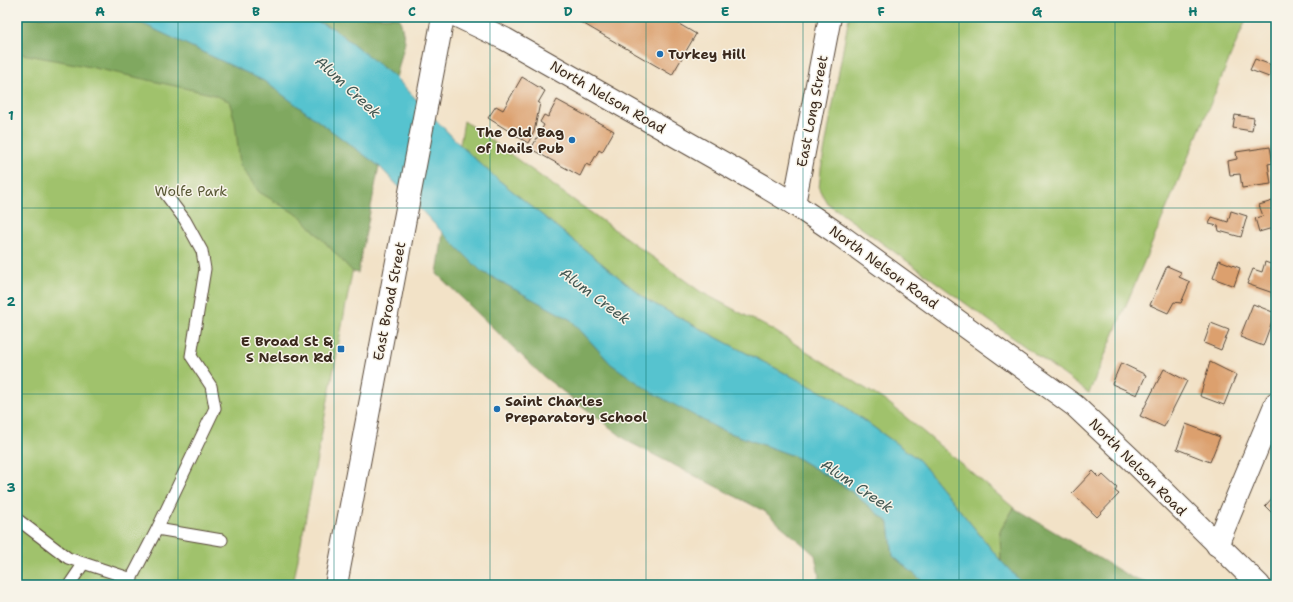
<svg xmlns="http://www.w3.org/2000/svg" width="1293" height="602" font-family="'Shantell Sans',sans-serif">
<rect width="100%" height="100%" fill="#f7f3e8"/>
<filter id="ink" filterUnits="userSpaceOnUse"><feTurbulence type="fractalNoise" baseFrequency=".025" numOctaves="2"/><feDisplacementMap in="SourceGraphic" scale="8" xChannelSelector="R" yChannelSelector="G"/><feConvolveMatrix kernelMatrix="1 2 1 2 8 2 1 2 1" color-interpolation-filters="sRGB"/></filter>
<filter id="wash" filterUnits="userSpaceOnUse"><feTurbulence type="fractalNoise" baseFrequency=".012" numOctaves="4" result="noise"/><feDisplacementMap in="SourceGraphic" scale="16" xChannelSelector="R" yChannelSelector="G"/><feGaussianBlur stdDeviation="0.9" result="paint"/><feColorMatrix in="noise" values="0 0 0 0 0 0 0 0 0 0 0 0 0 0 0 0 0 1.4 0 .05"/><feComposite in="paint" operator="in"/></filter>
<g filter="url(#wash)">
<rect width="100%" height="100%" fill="#f2e2c7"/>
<path fill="#a0c26c" stroke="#6e7645" d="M17 17H394L400 19 293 585H17Z
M849 17H1247L1089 393 827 203 819 189 821 169Z
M464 121 701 292 773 330 890 404 1014 508 1000 531 1001 561 919 460 833 398 723 341 647 300 495 177 460 145Z"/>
<path fill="#80a860" stroke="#5e693f" d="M17 17H102L141 23 264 81 379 166 358 273 353 272 301 217 259 192 240 165 235 121 229 101 211 94 81 65 17 53Z
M307 17H394L400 19 405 42 396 78 334 29Z
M443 233 481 271 571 320 611 364 719 429 794 456 847 488 889 523 893 556 927 585H812L819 576 815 555 764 511 629 442 543 376 437 274Z
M1014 508 1134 579 1153 585H1024L1001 561 1000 531Z"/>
<path fill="#57c3cf" stroke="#497676" d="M102 17H307L334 29 396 78 460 145 495 177 647 300 723 341 833 398 919 460 1001 561 1024 585H927L893 556 889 523 847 488 794 456 719 429 651 392 611 364 571 320 481 271 443 233 379 166 264 81 141 23Z"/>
<g id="blocks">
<path fill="#dca06e" d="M572 17H667L696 34 672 75Z
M1255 59 1274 66 1269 77 1250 70Z
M522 77 545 91 538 103H540L534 132 528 143 488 118 496 106 503 110Z
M557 100 614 131 602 152 599 150 590 166 586 164 580 176 531 149 544 125 540 122 544 115 548 117Z
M1235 115 1254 118 1252 131 1233 128Z
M1270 147 1273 163 1268 164 1271 184 1242 188 1240 174 1230 175 1228 161 1237 159 1236 152Z
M1276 200V227L1259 232 1255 218 1263 216 1259 205Z
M1231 211 1247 216 1241 237 1219 231 1218 226 1209 224 1212 217 1228 222Z
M1219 260 1240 268 1234 286 1213 278Z
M1265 262 1276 266V294L1247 284 1253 269 1262 272Z
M1167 266 1181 272 1179 277 1190 282 1181 303 1174 302 1168 313 1150 305Z
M1253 304 1275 313 1263 346 1240 337Z
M1211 323 1229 330 1221 350 1204 343Z
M1210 362 1236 375 1224 405 1200 396Z
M1121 363 1146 375 1137 395 1112 384Z
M1164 369 1187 381 1164 427 1140 416Z
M1186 424 1220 437 1210 462 1177 449Z
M1093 471 1100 478 1103 475 1117 488 1115 491 1119 494 1097 517 1072 493Z
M1276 494V517L1265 506Z"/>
</g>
</g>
<g filter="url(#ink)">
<use href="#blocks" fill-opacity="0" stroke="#564637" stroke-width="1"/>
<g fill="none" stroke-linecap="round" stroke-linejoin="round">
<defs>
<path id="lane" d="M17 519 68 558 132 579
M157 529 222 540
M69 585 84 563
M128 585 157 529 215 408 211 386 191 356 205 269 202 251 185 220 164 192"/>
<path id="street" d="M794 204 830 17
M1217 545 1276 403"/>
<path id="primary" d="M459 17 505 39 764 186 794 204 841 236 1075 406 1132 460 1259 585
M336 585 443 17"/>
</defs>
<use href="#lane" stroke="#564637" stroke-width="13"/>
<use href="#street" stroke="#564637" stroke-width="24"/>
<use href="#primary" stroke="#564637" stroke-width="24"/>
<use href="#lane" stroke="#fff" stroke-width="11"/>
<use href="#street" stroke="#fff" stroke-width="22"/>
<use href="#primary" stroke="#fff" stroke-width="22"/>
</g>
</g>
<path fill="none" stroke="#0f766e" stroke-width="1" stroke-opacity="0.55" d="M178 17V585M334 17V585M490 17V585M646 17V585M803 17V585M959 17V585M1115 17V585M17 208H1276M17 394H1276"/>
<g fill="#1f6fb2" stroke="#f7f3e8" stroke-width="1.5">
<circle cx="660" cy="54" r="4"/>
<circle cx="572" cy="140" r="4"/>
<rect x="337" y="345" width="8" height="8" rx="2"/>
<circle cx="497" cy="409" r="4"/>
</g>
<g text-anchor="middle" stroke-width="3" stroke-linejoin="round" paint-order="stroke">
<g font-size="14" font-weight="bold" fill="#3b2a1e" stroke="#f7f3e8" text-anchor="start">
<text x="668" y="59">Turkey Hill</text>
<text x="564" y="137" text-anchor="end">The Old Bag<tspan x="564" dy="16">of Nails Pub</tspan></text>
<text x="333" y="346" text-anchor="end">E Broad St &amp;<tspan x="333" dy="16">S Nelson Rd</tspan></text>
<text x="505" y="406">Saint Charles<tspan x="505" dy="16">Preparatory School</tspan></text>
</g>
<g font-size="14" fill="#3b2a1e" stroke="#f7f3e8">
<text transform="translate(608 97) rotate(30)" y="5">North Nelson Road</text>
<text transform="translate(812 111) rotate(-79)" y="5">East Long Street</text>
<text transform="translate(884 267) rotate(36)" y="5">North Nelson Road</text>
<text transform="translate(389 301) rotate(-79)" y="5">East Broad Street</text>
<text transform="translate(1138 467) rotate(45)" y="5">North Nelson Road</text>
</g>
<g font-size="14" fill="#595835" stroke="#f7f3e8">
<text x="191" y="196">Wolfe Park</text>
</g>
<g font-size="15" font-style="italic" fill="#435853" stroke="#f7f3e8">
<text transform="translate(348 87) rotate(43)" y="5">Alum Creek</text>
<text transform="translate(595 296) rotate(37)" y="5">Alum Creek</text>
<text transform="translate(857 486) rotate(34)" y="5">Alum Creek</text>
</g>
</g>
<rect width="1293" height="602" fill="none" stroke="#f7f3e8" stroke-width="44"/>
<rect x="22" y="22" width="1249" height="558" fill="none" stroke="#0f766e" stroke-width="1.5"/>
<g font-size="13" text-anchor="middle" font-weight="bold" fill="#0f766e">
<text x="100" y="16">A</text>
<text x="256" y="16">B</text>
<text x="412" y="16">C</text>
<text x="568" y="16">D</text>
<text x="725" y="16">E</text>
<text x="881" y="16">F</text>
<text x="1037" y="16">G</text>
<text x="1193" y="16">H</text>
<text x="11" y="120">1</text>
<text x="11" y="306">2</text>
<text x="11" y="492">3</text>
</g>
</svg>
